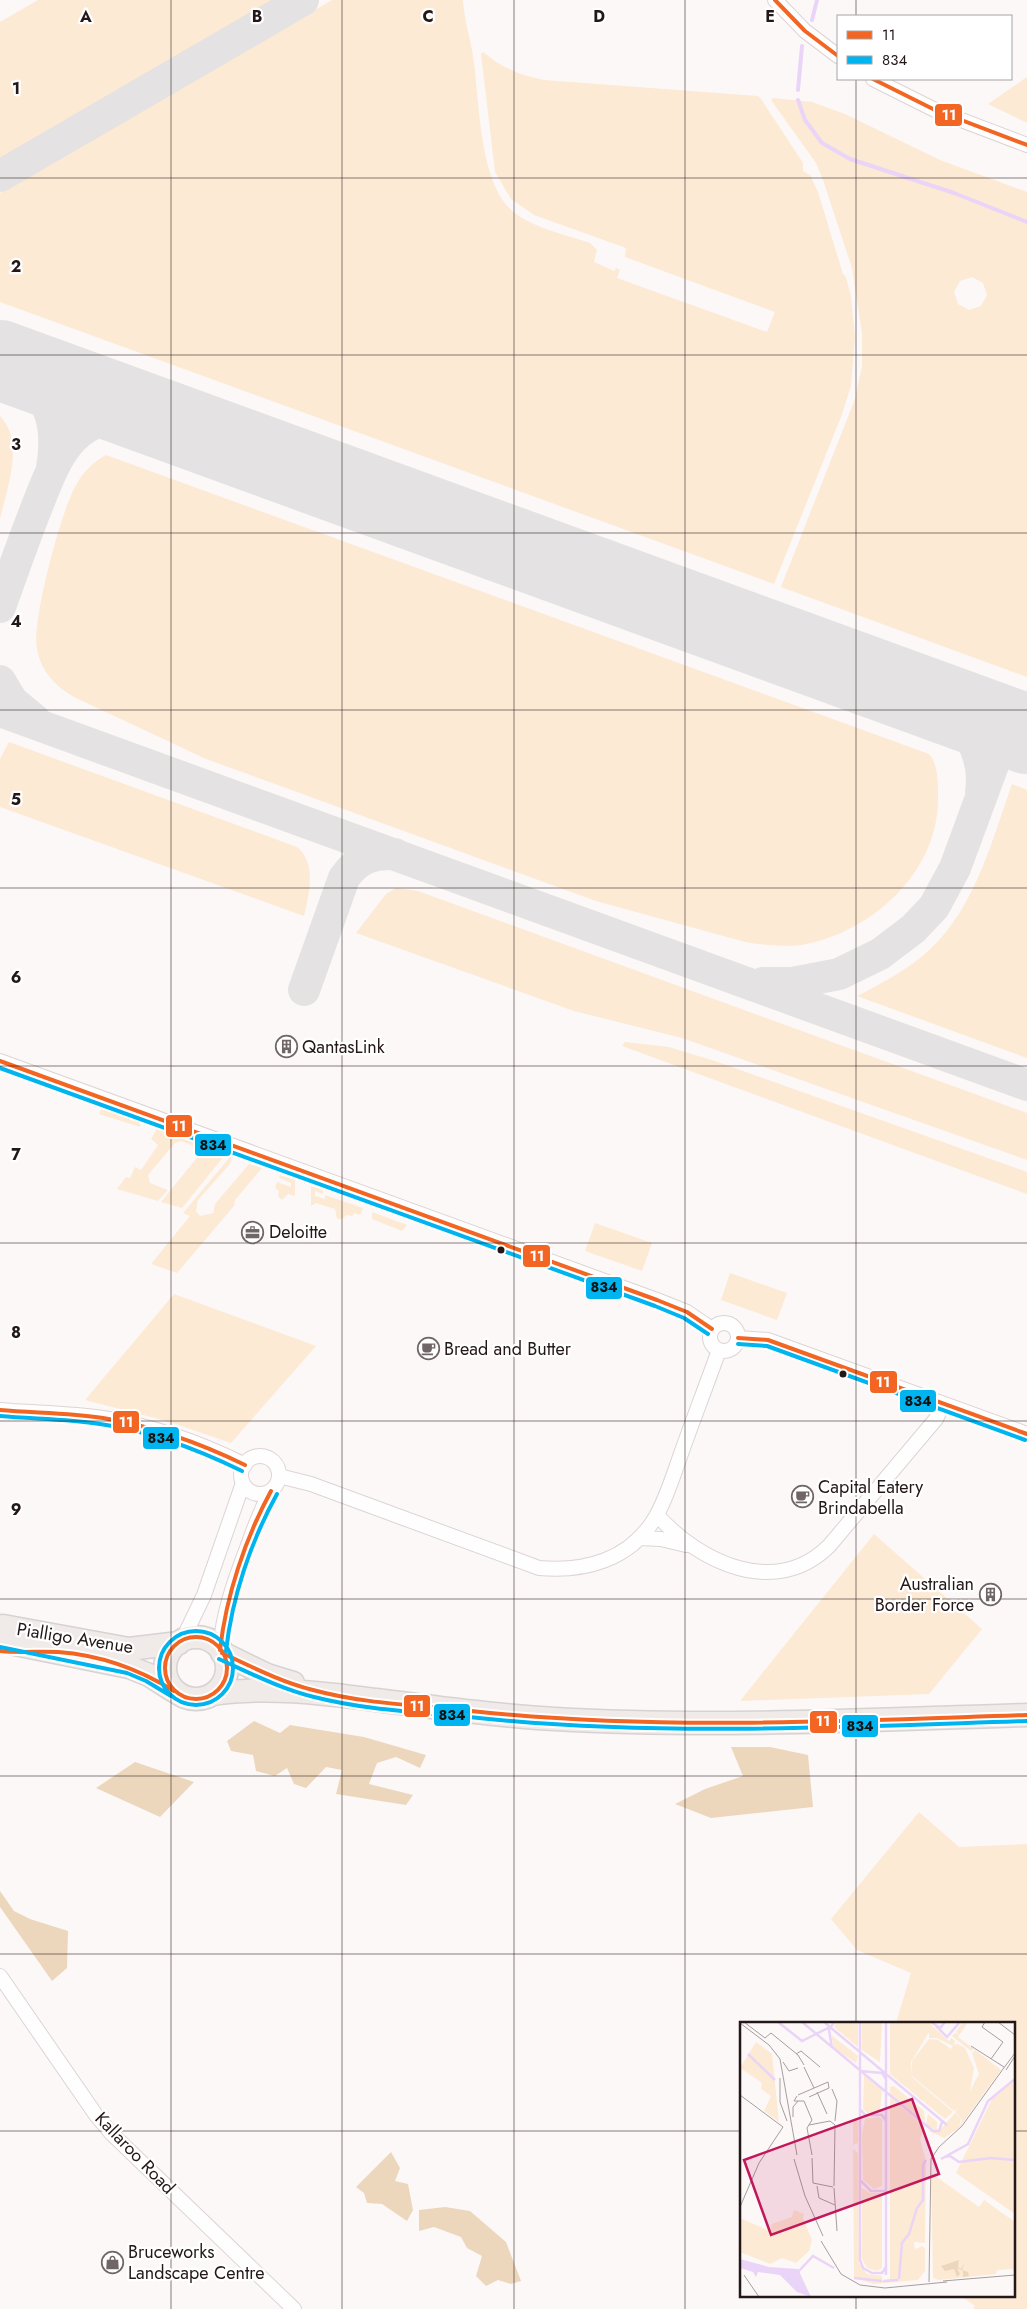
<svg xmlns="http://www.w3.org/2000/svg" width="1027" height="2309" font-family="Jost,sans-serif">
<rect width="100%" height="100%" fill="#fcf8f8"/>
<path fill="#fcead4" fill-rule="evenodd" d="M38 0H282L23 151 20 149 15 151 16 156 0 165V22Z
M332 0H463C464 19 470 37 473 56 480 100 478 186 516 214 537 229 567 235 590 243L597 250 594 262 614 271 616 268 620 270 617 278 767 332 775 312 625 257 626 248 534 215 511 199 495 172 481 54 483 52C502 68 520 75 544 80L758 96 761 99 803 163V171L810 175 818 192 843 274 846 277 851 296 855 337 851 386 841 417 774 584 0 302V193Z
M1027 77V123L988 104Z
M773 98 812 102 845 114 940 160 1027 192V677L781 587 855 399 862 366V333L852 268 823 180 816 163 771 100ZM972 277 983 283 987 295 981 306 969 310 958 304 954 292 960 281Z
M0 416C25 442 7 488 0 519Z
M106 455 929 754C939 765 938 787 938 801 937 873 872 931 806 944 786 948 765 945 745 942L596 901 275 784 206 759 76 698C56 687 41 672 37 649 31 623 61 512 75 487 82 473 93 462 106 455Z
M9 742 297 847C317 863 309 894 304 916L0 807V759Z
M1012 784 1027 790V1058L857 996C879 985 901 973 920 958 973 916 990 846 1012 784Z
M396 888 418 891 1027 1113V1160L682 1038 574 1011 356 933 386 894Z
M625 1042 669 1047 718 1062 1027 1172V1194L622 1046Z
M102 1107 140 1121V1127L99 1114Z
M158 1127 214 1148 213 1150 224 1151 225 1155 182 1208 161 1202 200 1154 197 1147 181 1141 175 1143 148 1175 150 1183 168 1190 158 1201 117 1189 126 1177 130 1178 135 1167 141 1170 158 1145 151 1139Z
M230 1157H232L230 1164 198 1200 196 1211 200 1216 213 1213 215 1204 249 1164 262 1168 235 1200 234 1206 177 1273 151 1264 190 1216 183 1213Z
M280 1175 295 1180V1196L288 1194 282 1200 278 1196 279 1191 275 1188 277 1182 291 1187V1183L279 1178Z
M311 1186 323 1190V1194L315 1191V1196L325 1199V1195L363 1208 360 1215 354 1213 352 1216 347 1215 342 1219H337L335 1209 316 1203 311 1206Z
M372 1212 407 1225 402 1231 372 1219Z
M595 1223 652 1243 642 1271 585 1251Z
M730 1273 787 1293 777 1320 721 1300Z
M174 1294 316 1346 231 1443 170 1422 85 1400Z
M874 1534 982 1629 929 1694 740 1701Z
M919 1812 959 1847 1027 1844V2309H973L975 2306 960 2295H1013V2023H896L911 1973 857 1950 831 1919Z"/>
<path fill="#ecd7bd" d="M254 1721 280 1733 290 1725 364 1737 426 1755 420 1768 396 1757 377 1763 369 1784 413 1795 406 1805 336 1794 342 1770 326 1767 306 1788 294 1784 287 1768 275 1776 256 1771 253 1755 231 1751 227 1741Z
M731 1747H770L808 1755 813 1807 711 1818 675 1804 705 1789 743 1776Z
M135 1762 194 1782 160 1817 96 1788Z
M0 1891 14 1911 30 1919 68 1931 67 1968 52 1981 0 1907Z
M391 2152 400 2168 395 2181 408 2184 413 2210 407 2221 382 2204 367 2203 364 2193 356 2187Z
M445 2207 470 2211 506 2242 521 2281 511 2284 498 2280 486 2286 476 2276 482 2256 467 2248 461 2237 434 2227 419 2231V2210Z"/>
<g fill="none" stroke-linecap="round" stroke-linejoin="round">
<path stroke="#ead4f7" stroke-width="4" d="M812 20 817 0
M798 90 802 46
M798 100 805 120 822 143 850 159 954 193 1027 222"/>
<path stroke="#e4e2e2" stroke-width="32" d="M0 176 303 0
M0 360C45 387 61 415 52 468
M0 607C11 576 22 545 34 514 59 450 70 414 149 414
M0 681 12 701 35 720
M929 698C963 717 987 752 981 792
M0 711 1027 1085
M763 983H792L839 974 880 954 913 929 934 907 955 868 1007 727
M304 990 344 878C357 859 372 853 395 854"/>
<path stroke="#e4e2e2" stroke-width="80" d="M0 360 1027 734"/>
<defs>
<path id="minor" d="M775 0 805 31 838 56
M873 79 935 110 1027 145
M0 1061 657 1300 687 1312 712 1329
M710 1337a14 14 0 1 1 28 0a14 14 0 1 1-28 0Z
M738 1338 768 1340 1027 1434
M0 1410C34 1413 69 1413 103 1418 153 1426 199 1442 245 1465
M241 1475a19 19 0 1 1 38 0a19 19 0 1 1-38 0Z
M279 1476 311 1484 539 1568C585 1572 630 1560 655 1518 667 1498 674 1473 682 1451 694 1417 707 1384 719 1350
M657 1515C699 1562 775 1599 829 1546L936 1419 943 1404
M639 1538 661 1539 686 1545
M182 1641 204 1595 243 1483
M220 1650C223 1613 234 1582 247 1548 254 1528 261 1509 271 1491
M0 1976 96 2115 111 2133 294 2309"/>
<path id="primary" d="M3 1626 129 1649 179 1643
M165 1668a31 31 0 1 1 62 0a31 31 0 1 1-62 0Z
M0 1641 129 1667 149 1675 174 1691
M222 1653 267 1675 293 1683
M213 1694C267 1686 321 1693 376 1700 435 1707 495 1716 555 1719 712 1728 870 1720 1027 1715"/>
</defs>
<use href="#minor" stroke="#ddd4d4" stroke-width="16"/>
<use href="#primary" stroke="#d7d3d3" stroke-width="25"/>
<use href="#minor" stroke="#fffefe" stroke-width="14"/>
<use href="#primary" stroke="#f0eae8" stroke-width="22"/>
<defs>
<path id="bus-1" d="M775 0 805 31 838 56
M873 79 935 110 1027 145
M0 1061 657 1300 687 1312 712 1329
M738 1338 768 1340 1027 1434
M0 1410C34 1413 69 1413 103 1418 153 1426 200 1443 245 1465
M165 1668a31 31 0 1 1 62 0a31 31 0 1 1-62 0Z
M220 1650C226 1596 245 1539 271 1491
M0 1651C19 1653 39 1651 58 1652 99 1655 139 1669 174 1691
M222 1653C252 1667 281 1682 313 1690 364 1704 419 1705 471 1711 656 1731 842 1721 1027 1715"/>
<path id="bus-2" d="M0 1068 655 1306 684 1318 708 1334
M738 1344 767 1346 1025 1440
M0 1416C33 1419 67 1419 100 1424 150 1431 197 1449 242 1471
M159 1668a37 37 0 1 1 74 0a37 37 0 1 1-74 0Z
M0 1647 127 1673 146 1681 171 1696
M226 1651C232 1597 251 1541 277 1494
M219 1659C250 1673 281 1689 314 1697 365 1710 418 1712 469 1717 655 1737 841 1727 1027 1721"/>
</defs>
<use href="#bus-1" stroke="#fff" stroke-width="8"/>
<use href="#bus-2" stroke="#fff" stroke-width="8"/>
<use href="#bus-1" stroke="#f26522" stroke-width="4"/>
<use href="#bus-2" stroke="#00b5ef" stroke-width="4"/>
</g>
<path fill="none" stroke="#241718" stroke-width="1" stroke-opacity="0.55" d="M171 0V2309M342 0V2309M514 0V2309M685 0V2309M856 0V16M856 79V2023M0 178H1027M0 355H1027M0 533H1027M0 710H1027M0 888H1027M0 1066H1027M0 1243H1027M0 1421H1027M0 1599H1027M0 1776H1027M0 1954H1027M0 2131H741M1013 2131H1027M856 2295V2309"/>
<defs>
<symbol id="building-ring" viewBox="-11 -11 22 22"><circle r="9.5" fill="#fff" stroke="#706666" stroke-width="1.5"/><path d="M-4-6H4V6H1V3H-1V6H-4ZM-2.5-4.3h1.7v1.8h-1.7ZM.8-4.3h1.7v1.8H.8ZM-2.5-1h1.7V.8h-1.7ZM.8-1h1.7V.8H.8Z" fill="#706666"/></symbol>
<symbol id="office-ring" viewBox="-11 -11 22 22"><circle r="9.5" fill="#fff" stroke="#706666" stroke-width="1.5"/><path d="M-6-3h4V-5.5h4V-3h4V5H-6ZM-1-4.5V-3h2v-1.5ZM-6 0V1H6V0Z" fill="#706666"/></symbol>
<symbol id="cafe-ring" viewBox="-11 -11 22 22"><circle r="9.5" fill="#fff" stroke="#706666" stroke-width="1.5"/><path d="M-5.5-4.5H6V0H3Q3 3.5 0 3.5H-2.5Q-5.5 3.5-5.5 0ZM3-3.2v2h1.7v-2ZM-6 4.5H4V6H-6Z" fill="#706666"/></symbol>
<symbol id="shop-ring" viewBox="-11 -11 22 22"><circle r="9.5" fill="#fff" stroke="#706666" stroke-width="1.5"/><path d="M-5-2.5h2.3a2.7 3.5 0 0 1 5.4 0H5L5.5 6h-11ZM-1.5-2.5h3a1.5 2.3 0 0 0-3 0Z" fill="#706666"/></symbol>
</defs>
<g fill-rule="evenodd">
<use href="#building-ring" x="274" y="1034" width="25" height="25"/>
<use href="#office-ring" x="240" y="1220" width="25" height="25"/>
<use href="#cafe-ring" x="416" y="1336" width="25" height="25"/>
<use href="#cafe-ring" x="790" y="1484" width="25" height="25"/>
<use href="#building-ring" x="978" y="1582" width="25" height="25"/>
<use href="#shop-ring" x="100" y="2250" width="25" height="25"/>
</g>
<g fill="#241718" stroke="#fff" stroke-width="2">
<circle cx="501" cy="1250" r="4.5"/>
<circle cx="843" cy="1374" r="4.5"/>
</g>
<g text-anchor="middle" stroke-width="4.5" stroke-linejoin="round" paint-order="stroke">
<g font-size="18" fill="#241718" stroke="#fff" text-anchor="start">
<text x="302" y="1053">QantasLink</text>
<text x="269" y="1238">Deloitte</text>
<text x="444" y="1355">Bread and Butter</text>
<text x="818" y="1493">Capital Eatery<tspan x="818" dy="21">Brindabella</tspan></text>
<text x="974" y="1590" text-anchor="end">Australian<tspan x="974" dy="21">Border Force</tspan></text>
<text x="128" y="2258">Bruceworks<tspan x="128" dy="21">Landscape Centre</tspan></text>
</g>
<g font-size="18" fill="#241718" stroke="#fff">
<text transform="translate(75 1638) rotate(9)" y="6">Pialligo Avenue</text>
<text transform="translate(135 2153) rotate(46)" y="6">Kallaroo Road</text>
</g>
</g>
<g transform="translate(740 2022)">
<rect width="275" height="275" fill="#fcf8f8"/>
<path d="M96 0H118V25L94 5ZM122 0H142L140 40 122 28ZM150 0H188L209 19 211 16 215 19 214 23 218 22 225 26 234 46 230 69 239 52 232 31 235 28 261 48 219 106 204 116 187 108 198 110 215 91 221 97 219 105 222 98 215 90 218 86 214 89 172 54V39L189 17 198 18 211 27 213 24 197 16H189V10L171 40 172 55 213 90 205 97 150 52ZM222 1 227 2 218 15 234 27 231 29 212 14 215 11 219 13 216 10ZM91 13 118 34 116 41 94 26ZM16 20 32 32 39 100 24 89 31 74 21 67 22 61 0 46ZM124 53 142 68 140 89 127 91 123 87ZM275 59V192L216 151 252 77ZM154 64 184 89 185 100 150 73V65ZM150 75 185 105 180 117 186 139 185 221 174 220 175 227 183 224 185 227V249L178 258 133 262 114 255 113 127 118 131 119 241 127 252 142 254V259L150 257ZM188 92 197 100V109L186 103ZM138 95 142 97V164L134 167 123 158 122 112 125 97ZM113 97H118V121L113 123ZM191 151 239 185 244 178 275 200V250L272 247 257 248 256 252 199 258 193 256ZM122 166 130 171H142V246L137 249 127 246 122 237ZM54 188 64 192 63 196 72 218 69 229 56 241 42 236 30 242 0 230V196L30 209 32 202 52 195Z" fill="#fcead4"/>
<path d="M219 238 218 245 221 247 225 240 222 248 228 250 229 254 223 255V249L217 246 220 252 217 255 214 247 205 249 201 244Z" fill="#ecd7bd"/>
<path d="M0 237 29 245 58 247 71 275 57 270 40 253 18 250 16 255 13 250 0 246Z" fill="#ead4f7"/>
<path fill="none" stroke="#ead4f7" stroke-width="2.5" d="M38 0 62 19 90 5M62 0 193 109H199L202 100M84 0 207 103M120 0V238L123 246 132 251H142L146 245M146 0V253M191 0 200 6 205 0M196 4 207 15 219 1M92 26 89 8 94 0M8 32 35 58M120 49 142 51 146 57M121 88 125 93H142L146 99M204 135 210 134 219 140 251 136 275 138M201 137 228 122 248 79 275 57M121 159 131 169H146M58 250 73 234 94 246M114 256 142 259M159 257 162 221 169 212 177 186 183 178V143L186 138M143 259 158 258"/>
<path fill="none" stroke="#a69e9e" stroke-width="1" d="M4 0 25 16 31 11 58 33 64 43M245 0 242 5 263 20 251 37M258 0 275 13M0 1 29 23 40 37 57 133M231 24 264 45M56 32 61 29 80 45M43 40 49 49 58 46M64 45 74 66M263 47 275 31M266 48 275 34M40 56V80L47 99M92 67 97 79 95 99M77 70 87 92M0 73 43 105M58 73 88 60 89 66 69 75M57 74 54 79H64L72 98M53 95V85L58 79M90 99 95 103 94 164M69 103 90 99M72 133 67 106 72 98M72 136 73 161 93 165M54 137 65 174 83 214M77 164 79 176 95 183M94 166 97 209M0 185 19 141 43 105M81 219 101 252 120 263 145 266 207 260M4 253 19 275M203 259 275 253M189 260 191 137 199 125 222 104 263 47"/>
<path fill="#c2185b" fill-opacity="0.15" stroke="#c2185b" stroke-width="2.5" d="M172 77 199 152 31 213 4 138Z"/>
<rect width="275" height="275" fill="none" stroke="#241718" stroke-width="2.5"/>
</g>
<g font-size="16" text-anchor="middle" font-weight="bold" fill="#241718" stroke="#fff" stroke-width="4.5" stroke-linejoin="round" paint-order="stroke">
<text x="86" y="22">A</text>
<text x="257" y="22">B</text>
<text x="428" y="22">C</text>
<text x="599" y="22">D</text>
<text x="770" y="22">E</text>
<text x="16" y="94">1</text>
<text x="16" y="272">2</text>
<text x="16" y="450">3</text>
<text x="16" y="627">4</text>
<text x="16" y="805">5</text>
<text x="16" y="983">6</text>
<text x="16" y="1160">7</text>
<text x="16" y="1338">8</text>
<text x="16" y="1515">9</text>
</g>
<g stroke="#fff" stroke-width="2">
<rect x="934" y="103" width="29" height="24" rx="5" fill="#f26522"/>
<rect x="165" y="1114" width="28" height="24" rx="5" fill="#f26522"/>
<rect x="194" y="1133" width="38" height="24" rx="5" fill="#00b5ef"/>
<rect x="522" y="1244" width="29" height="24" rx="5" fill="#f26522"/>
<rect x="585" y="1276" width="38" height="24" rx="5" fill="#00b5ef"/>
<rect x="869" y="1370" width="29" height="24" rx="5" fill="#f26522"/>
<rect x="899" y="1389" width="38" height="24" rx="5" fill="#00b5ef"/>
<rect x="112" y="1410" width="28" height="24" rx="5" fill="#f26522"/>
<rect x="142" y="1426" width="38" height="24" rx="5" fill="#00b5ef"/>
<rect x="403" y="1694" width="28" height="24" rx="5" fill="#f26522"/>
<rect x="433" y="1703" width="38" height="24" rx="5" fill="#00b5ef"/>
<rect x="809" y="1710" width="29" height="24" rx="5" fill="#f26522"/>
<rect x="841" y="1714" width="38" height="24" rx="5" fill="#00b5ef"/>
</g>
<g font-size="14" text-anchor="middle" font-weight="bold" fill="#fff">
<text x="949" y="120">11</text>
<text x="179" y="1131">11</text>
<text x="537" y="1261">11</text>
<text x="883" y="1387">11</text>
<text x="126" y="1427">11</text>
<text x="417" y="1711">11</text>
<text x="823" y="1726">11</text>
</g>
<g font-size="14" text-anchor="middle" font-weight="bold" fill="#111">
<text x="213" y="1150">834</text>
<text x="604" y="1292">834</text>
<text x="918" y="1406">834</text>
<text x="161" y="1443">834</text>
<text x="452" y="1720">834</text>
<text x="860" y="1731">834</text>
</g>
<rect x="837" y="15" width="175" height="65" fill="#ffffff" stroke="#a7a2a3"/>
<rect x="847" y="31" width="25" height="8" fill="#f26522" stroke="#a7a2a3"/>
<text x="882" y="40" font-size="15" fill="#241718">11</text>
<rect x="847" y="56" width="25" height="8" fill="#00b5ef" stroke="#a7a2a3"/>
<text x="882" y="65" font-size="15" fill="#241718">834</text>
</svg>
